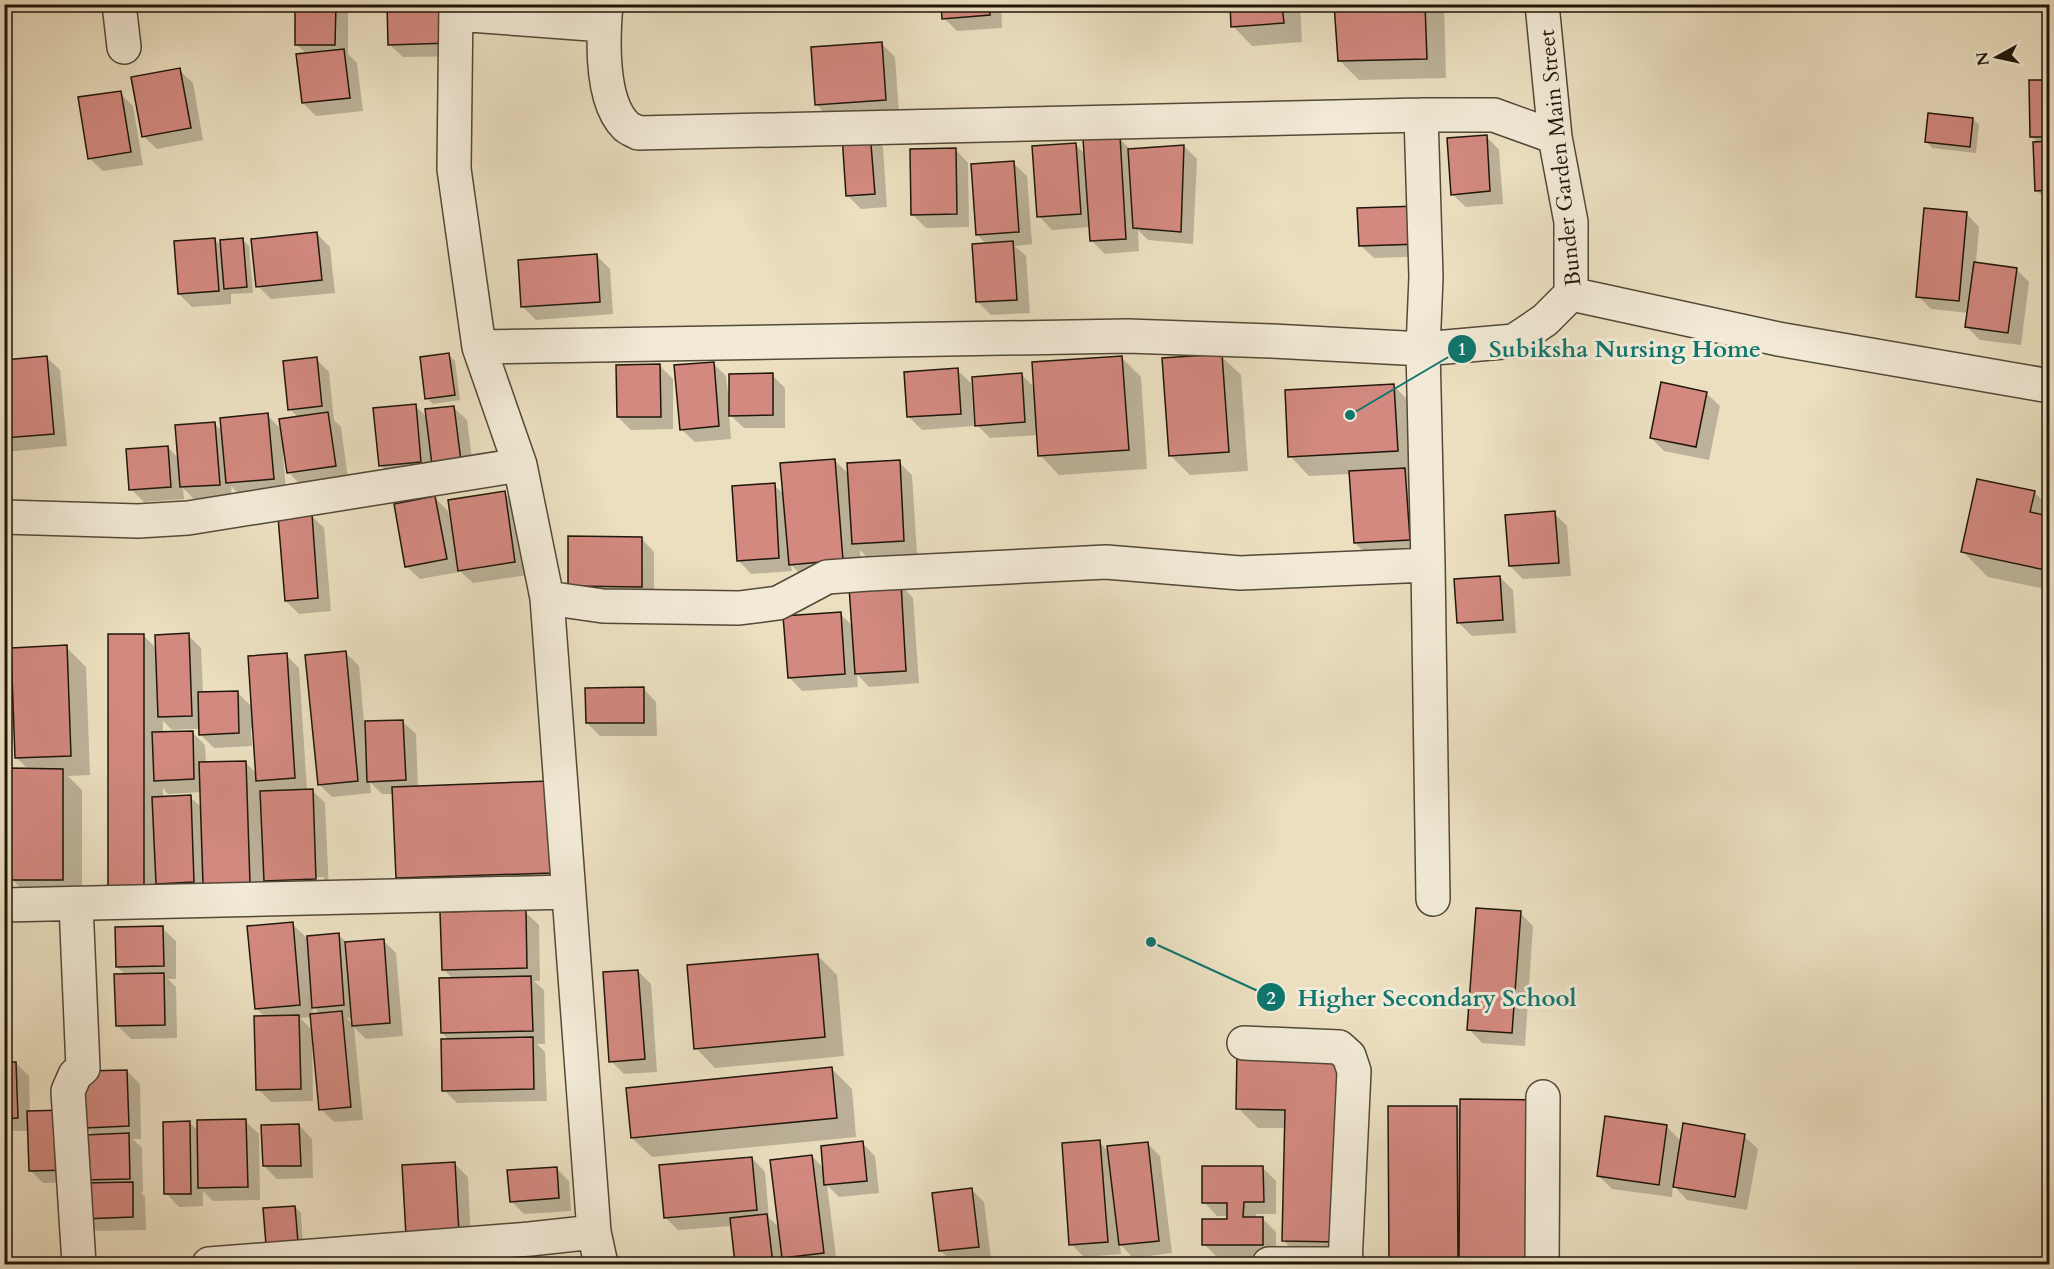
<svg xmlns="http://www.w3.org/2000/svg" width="2054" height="1269" font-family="Cardo,serif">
<rect width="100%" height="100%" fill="#ebdfc0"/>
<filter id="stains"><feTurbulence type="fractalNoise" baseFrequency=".00333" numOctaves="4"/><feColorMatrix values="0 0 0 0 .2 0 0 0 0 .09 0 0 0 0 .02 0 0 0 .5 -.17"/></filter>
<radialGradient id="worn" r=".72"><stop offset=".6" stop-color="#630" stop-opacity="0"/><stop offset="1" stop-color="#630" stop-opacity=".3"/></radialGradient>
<path fill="#0003" fill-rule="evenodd" d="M297 4 348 6V54L357 63 363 111 316 116 303 103 307 54 296 44Z
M389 4 463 56 403 57 389 44Z
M943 4H1001L1002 28 957 31 944 18Z
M1231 4H1300L1302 42 1252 46 1233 26Z
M1336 4H1444L1446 78 1359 80 1340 61Z
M882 44 895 57 899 113 829 118 816 104Z
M179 70 193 83 203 140 157 149 143 136Z
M2050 82V203L2036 190 2038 143 2031 136Z
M120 93 133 106 143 165 103 171 89 158Z
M1973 119 1979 125 1976 153 1932 148 1926 141Z
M870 134 883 147 887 207 861 209 848 196Z
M1486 136 1499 150 1503 204 1466 207 1452 194Z
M1119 138 1131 150 1184 146 1197 159 1193 244 1148 240 1138 230 1139 251 1105 254 1092 241 1091 227 1052 230 1039 216 1076 145 1086 155Z
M955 149 968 163 969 227 926 228 913 215Z
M1013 163 1027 176 1032 244 1015 246 1026 256 1030 313 991 315 978 302 987 245 977 234Z
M1966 213 1979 227 1976 263 2016 269 2029 282 2021 345 1980 340 1967 327 1969 313 1931 309 1918 296Z
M1431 221 1433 256 1374 258 1360 245Z
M317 234 330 247 335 293 271 299 258 286Z
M214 239 222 247 243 240 249 246 253 293 231 294V304L192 307 179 294Z
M597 256 610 269 613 314 536 320 523 307Z
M448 354 455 361 460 400 433 404 427 398Z
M1221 356 1241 375 1248 471 1190 475 1170 455Z
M46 357 60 370 67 446 5 452 4 361Z
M1122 358 1141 377 1147 469 1059 475 1040 455 1038 435 990 438 977 425 1021 374 1035 388Z
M316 359 329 372 334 420 341 427 348 479 301 485 288 472 285 453 283 454 286 491 241 496 231 486 232 497 195 500 183 488 184 499 144 502 131 489 168 447 179 459 214 423 223 432 267 415 282 430 298 417 290 409Z
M713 363 726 376 728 393 772 375 785 388V428H744L729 414 731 439 695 442 681 429Z
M660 366 673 379V429L631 430 618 417Z
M957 370 971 383 974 426 922 430 909 417Z
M1394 386 1413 405 1417 470 1407 471 1418 482 1423 553 1368 556 1355 543 1351 474 1309 476 1290 456Z
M1706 393 1720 406 1709 460 1664 451 1651 438Z
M415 406 428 418 453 407 467 420 474 474 394 479 381 465Z
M834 460 850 475 899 462 912 475 917 554 866 556 860 550 862 580 811 584 791 565 792 571 751 574 738 560 774 485 785 495Z
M2034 492 2050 508V590L1988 577 1963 552Z
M504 493 517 506 528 575 473 583 459 570V572L420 579 406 566 435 498 448 511 451 527Z
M1554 513 1567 526 1571 576 1523 579 1510 566Z
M311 515 324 528 331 611 299 614 286 601Z
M641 538 654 552V600L569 586Z
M1500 577 1513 590 1516 633 1472 636 1459 623Z
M900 584 913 598 919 683 869 687 857 674 858 687 802 691 789 677 840 614 853 626Z
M188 635 201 648 203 693 237 692 253 708 286 655 299 668 307 790H312L325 803 329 892 129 910 144 636 157 649ZM163 721 172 730 189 729V732L163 733ZM189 729H200V734L214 748 252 746 251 729H254L257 774 245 762 206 763 205 745ZM163 788 168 794 201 792 202 808 190 797 163 798ZM324 877V880L276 882V879Z
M66 647 86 667 90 775 68 776 82 790V899H31L12 879 29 770 16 757Z
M346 653 359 666 364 722 402 721 416 734 418 787 548 783 571 892 417 897 397 878 394 794H382L370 782 371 793 332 797 319 784Z
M643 688 656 702 657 736H600L587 723Z
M525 912 539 925 540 981H534L544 990 545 1044H537L545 1052 547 1101 457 1103 444 1090 450 1041 442 1033 453 979 443 969Z
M1520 913 1533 926 1525 1046 1482 1043 1469 1029Z
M292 924 308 939 339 935 347 943 383 940 396 953 403 1036 366 1039 354 1027 363 1120 334 1122 321 1109 314 1039H312L313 1101 271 1102 258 1089 265 1017 256 1008ZM312 1005 321 1015H313ZM312 1017 314 1032 300 1018ZM347 1018H352L353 1025Z
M162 928 176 941V979H168L176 987 177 1038 131 1039 118 1026 126 975 117 967Z
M817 955 837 975 844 1056 715 1068 696 1048Z
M638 971 651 984 657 1072 624 1074 611 1061Z
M1340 1056 1356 1261 1303 1260 1284 1241 1286 1128H1258L1238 1108Z
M16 1063 29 1076 30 1112 81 1182 43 1183 30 1170 29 1131H4V1064Z
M832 1069 852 1089 856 1137 652 1157 632 1138Z
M127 1071 140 1084 141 1139H133L142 1148 143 1192H141L145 1197 146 1230 97 1231 84 1218 87 1180 94 1136 86 1128Z
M1535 1102 1561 1127 1560 1264H1395L1390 1260 1457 1107 1461 1112Z
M245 1121 259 1134 260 1200 213 1201 203 1191V1206L179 1207 166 1193 190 1123 199 1131Z
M299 1125 312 1139 313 1178 277 1179 264 1166Z
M1666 1126 1682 1142 1744 1136 1758 1149 1747 1210 1687 1200 1673 1185 1672 1197 1612 1189 1599 1176Z
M1099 1142 1109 1152 1147 1143 1160 1156 1172 1253 1133 1258 1120 1244 1121 1254 1084 1257 1071 1244Z
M862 1143 875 1156 879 1193 839 1197 827 1185 837 1264H790L783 1257 784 1264H736L732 1226 678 1230 665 1217 752 1158 765 1172 769 1218 780 1228 812 1156 824 1169Z
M455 1164 468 1177 471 1246 420 1249Z
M556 1168 569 1181 571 1211 524 1214 511 1201Z
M1263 1168 1276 1181V1214H1256V1219H1263L1276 1232V1257H1217L1204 1244 1229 1221V1216H1217L1204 1202Z
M971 1189 984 1202 991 1259 953 1263 940 1250Z
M295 1207 301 1213 303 1248 267 1244Z"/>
<path fill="#d38980" stroke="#20170a" stroke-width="1.5" d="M295 4H336L335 45H295Z
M387 4H449L450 43 388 45Z
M941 4H989L990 15 942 19Z
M1230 4H1282L1284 23 1231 27Z
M1334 4H1425L1427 59 1338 61Z
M882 42 886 100 815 105 811 47Z
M344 49 350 98 302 103 296 54Z
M180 68 191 128 142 137 131 77Z
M2029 80H2050V137H2030Z
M121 91 131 152 88 159 78 97Z
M1928 113 1973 118 1970 147 1925 142Z
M870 132 875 194 846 196 842 135Z
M1487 135 1490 191 1451 195 1447 138Z
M1120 136 1126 239 1090 241 1083 139Z
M2050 141V190L2035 191 2033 142Z
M1076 143 1081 214 1037 217 1032 146Z
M1184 145 1181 232 1133 228 1128 149Z
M956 148 957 214 911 215 910 149Z
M1014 161 1019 232 976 235 971 164Z
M1419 206 1420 244 1359 246 1357 208Z
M1924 208 1967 212 1959 301 1916 297Z
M317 232 322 280 256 287 251 239Z
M215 238 219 291 178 294 174 241Z
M243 238 247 287 224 289 220 240Z
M1013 241 1017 300 976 302 972 244Z
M597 254 600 302 521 307 518 260Z
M1974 262 2017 268 2008 333 1965 327Z
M449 353 455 395 425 399 420 357Z
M1222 354 1229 452 1169 456 1162 358Z
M47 356 54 434 4 438V360Z
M1122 356 1129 450 1038 456 1032 362Z
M317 357 322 406 288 410 283 361Z
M714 362 719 426 680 430 674 365Z
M660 364 661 417H617L616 365Z
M958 368 961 414 907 417 904 372Z
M773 373V415L729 416V374Z
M1022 373 1025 422 975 426 972 377Z
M1661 382 1707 392 1696 447 1650 438Z
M1394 384 1398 451 1288 457 1285 390Z
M416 404 421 462 379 466 373 408Z
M454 406 461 461 432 465 425 409Z
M328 412 336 466 287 473 279 419Z
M268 413 274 479 226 483 220 418Z
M215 422 220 485 180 487 175 425Z
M168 446 171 487 129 490 126 449Z
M835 459 843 560 789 565 780 463Z
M900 460 904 541 852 544 847 463Z
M1405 468 1410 540 1354 543 1349 471Z
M1977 479 2035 491 2030 512 2050 516V571L1961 552Z
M775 483 779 558 737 561 732 486Z
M505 491 515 562 458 571 448 500Z
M435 496 447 559 405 567 394 504Z
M1555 511 1559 563 1509 566 1505 515Z
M312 514 318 598 285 601 278 517Z
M568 536 642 537V587L568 586Z
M1500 576 1503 620 1457 623 1454 579Z
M901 583 906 671 855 674 849 587Z
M841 612 845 674 788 678 783 616Z
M189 633 192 716 158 717 155 635Z
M108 634H144V891H108Z
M67 645 71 756 15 758 11 648Z
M346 651 358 781 318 785 305 655Z
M287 653 295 778 256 781 248 656Z
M644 687V723H586L585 688Z
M238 691 239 733 199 735 198 692Z
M403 720 406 780 367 782 365 721Z
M193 731 194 779 154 781 152 732Z
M246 761 250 883 203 884 199 762Z
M10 768 63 769V880H10Z
M549 781 552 873 396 878 392 787Z
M313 789 316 879 264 881 260 791Z
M191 795 194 882 156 884 152 797Z
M1476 908 1521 911 1512 1033 1467 1030Z
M526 910 527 968 442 970 440 912Z
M293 922 300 1005 255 1009 247 926Z
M163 926 164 966 116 967 115 927Z
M339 933 344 1005 312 1008 307 936Z
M384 939 390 1023 352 1026 345 942Z
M818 954 825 1037 694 1049 687 965Z
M638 970 645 1059 609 1062 603 972Z
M164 973 165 1025 116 1026 114 974Z
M531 976 533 1031 441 1033 439 978Z
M342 1011 351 1107 319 1110 310 1014Z
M299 1015 301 1089 256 1090 254 1016Z
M533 1037 534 1089 442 1091 441 1039Z
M1237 1052 1341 1055 1337 1242 1282 1241 1285 1110 1236 1109Z
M4 1062H16L18 1118 4 1119Z
M832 1067 837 1118 631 1138 626 1088Z
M127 1070 129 1126 85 1128 84 1071Z
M1460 1099 1536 1100 1535 1264H1459Z
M1388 1106H1457L1458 1261H1389Z
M67 1110 69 1170 29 1171 27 1111Z
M1605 1116 1667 1125 1659 1185 1597 1176Z
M246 1119 248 1187 198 1188 197 1120Z
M190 1121 191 1194H164L163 1122Z
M1683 1123 1745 1134 1735 1197 1673 1187Z
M299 1124 301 1166H263L261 1125Z
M129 1133 130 1179 85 1180 84 1135Z
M1100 1140 1108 1242 1069 1245 1062 1143Z
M863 1141 867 1181 824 1185 821 1146Z
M1148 1142 1159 1241 1119 1245 1107 1146Z
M812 1155 824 1253 782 1258 770 1160Z
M752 1157 757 1210 664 1218 659 1165Z
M455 1162 459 1233 406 1236 402 1165Z
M1202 1166H1263L1264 1202H1244L1243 1217H1263V1245H1202V1219H1227V1203H1202Z
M557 1167 559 1198 510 1202 507 1170Z
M133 1182V1217L83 1219 82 1183Z
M972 1188 979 1247 939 1251 932 1193Z
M295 1206 298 1242 266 1245 263 1208Z
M767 1214 773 1264H735L730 1218Z"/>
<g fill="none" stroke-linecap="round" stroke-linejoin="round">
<defs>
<path id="minor" d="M119 4 124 47
M456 4 454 169 479 347 520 465 547 598 594 1232 601 1264
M606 4C603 37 600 101 626 126 629 129 635 131 638 133L1421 115H1494L1555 137
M1542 4 1555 137 1571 222V294L1778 339 2050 386
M456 14 604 25
M1421 115 1426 277 1423 349 1428 565 1433 899
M479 347 1127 336 1272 341 1423 349 1514 341 1545 320 1571 294
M4 517 138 521 188 518 520 465
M547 598 603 606 739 608 778 603 827 577 868 574 1106 562 1240 573 1428 565
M76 904 83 1068 75 1075 68 1091 79 1264
M4 905 568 892
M1244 1043 1339 1047 1349 1056 1354 1071 1345 1264
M209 1264 530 1239 594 1232
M1269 1264H1348
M1542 1264 1543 1097"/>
</defs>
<use href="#minor" stroke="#534938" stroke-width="36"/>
<use href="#minor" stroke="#f2ead6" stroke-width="33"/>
</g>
<g text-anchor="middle" stroke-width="6" stroke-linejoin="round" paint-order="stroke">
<g font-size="22" fill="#20170a" stroke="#f2ead6">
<text transform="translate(1559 158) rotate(-96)" y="8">Bunder Garden Main Street</text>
</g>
</g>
<path fill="none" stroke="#0f766e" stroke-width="2" d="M1350 415L1462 349M1151 942L1271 997"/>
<g fill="#0f766e" stroke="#f2ead6" stroke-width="2">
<circle cx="1350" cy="415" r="6"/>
<circle cx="1151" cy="942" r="6"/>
<circle cx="1462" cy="349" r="15"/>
<circle cx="1271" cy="997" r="15"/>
</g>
<g font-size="18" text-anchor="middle" font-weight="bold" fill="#fff">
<text x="1462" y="355">1</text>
<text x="1271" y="1004">2</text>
</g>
<g font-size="24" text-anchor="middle" font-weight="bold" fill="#0f766e" stroke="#f2ead6" stroke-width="6" stroke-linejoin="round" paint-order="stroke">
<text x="1625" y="357">Subiksha Nursing Home</text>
<text x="1437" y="1006">Higher Secondary School</text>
</g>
<rect width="2054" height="1269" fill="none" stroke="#ebdfc0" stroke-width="24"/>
<rect x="6" y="6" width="2042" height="1257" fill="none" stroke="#20170a" stroke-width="3"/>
<rect x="12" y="12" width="2030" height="1245" fill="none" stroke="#20170a" stroke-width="1.5"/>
<g transform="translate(1997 57) rotate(262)" stroke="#f2ead6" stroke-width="4.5" paint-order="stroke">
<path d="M0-4.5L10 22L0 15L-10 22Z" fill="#20170a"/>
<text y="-9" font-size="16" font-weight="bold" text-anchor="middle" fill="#20170a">N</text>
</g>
<rect width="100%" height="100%" filter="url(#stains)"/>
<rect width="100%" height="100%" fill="url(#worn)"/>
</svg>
